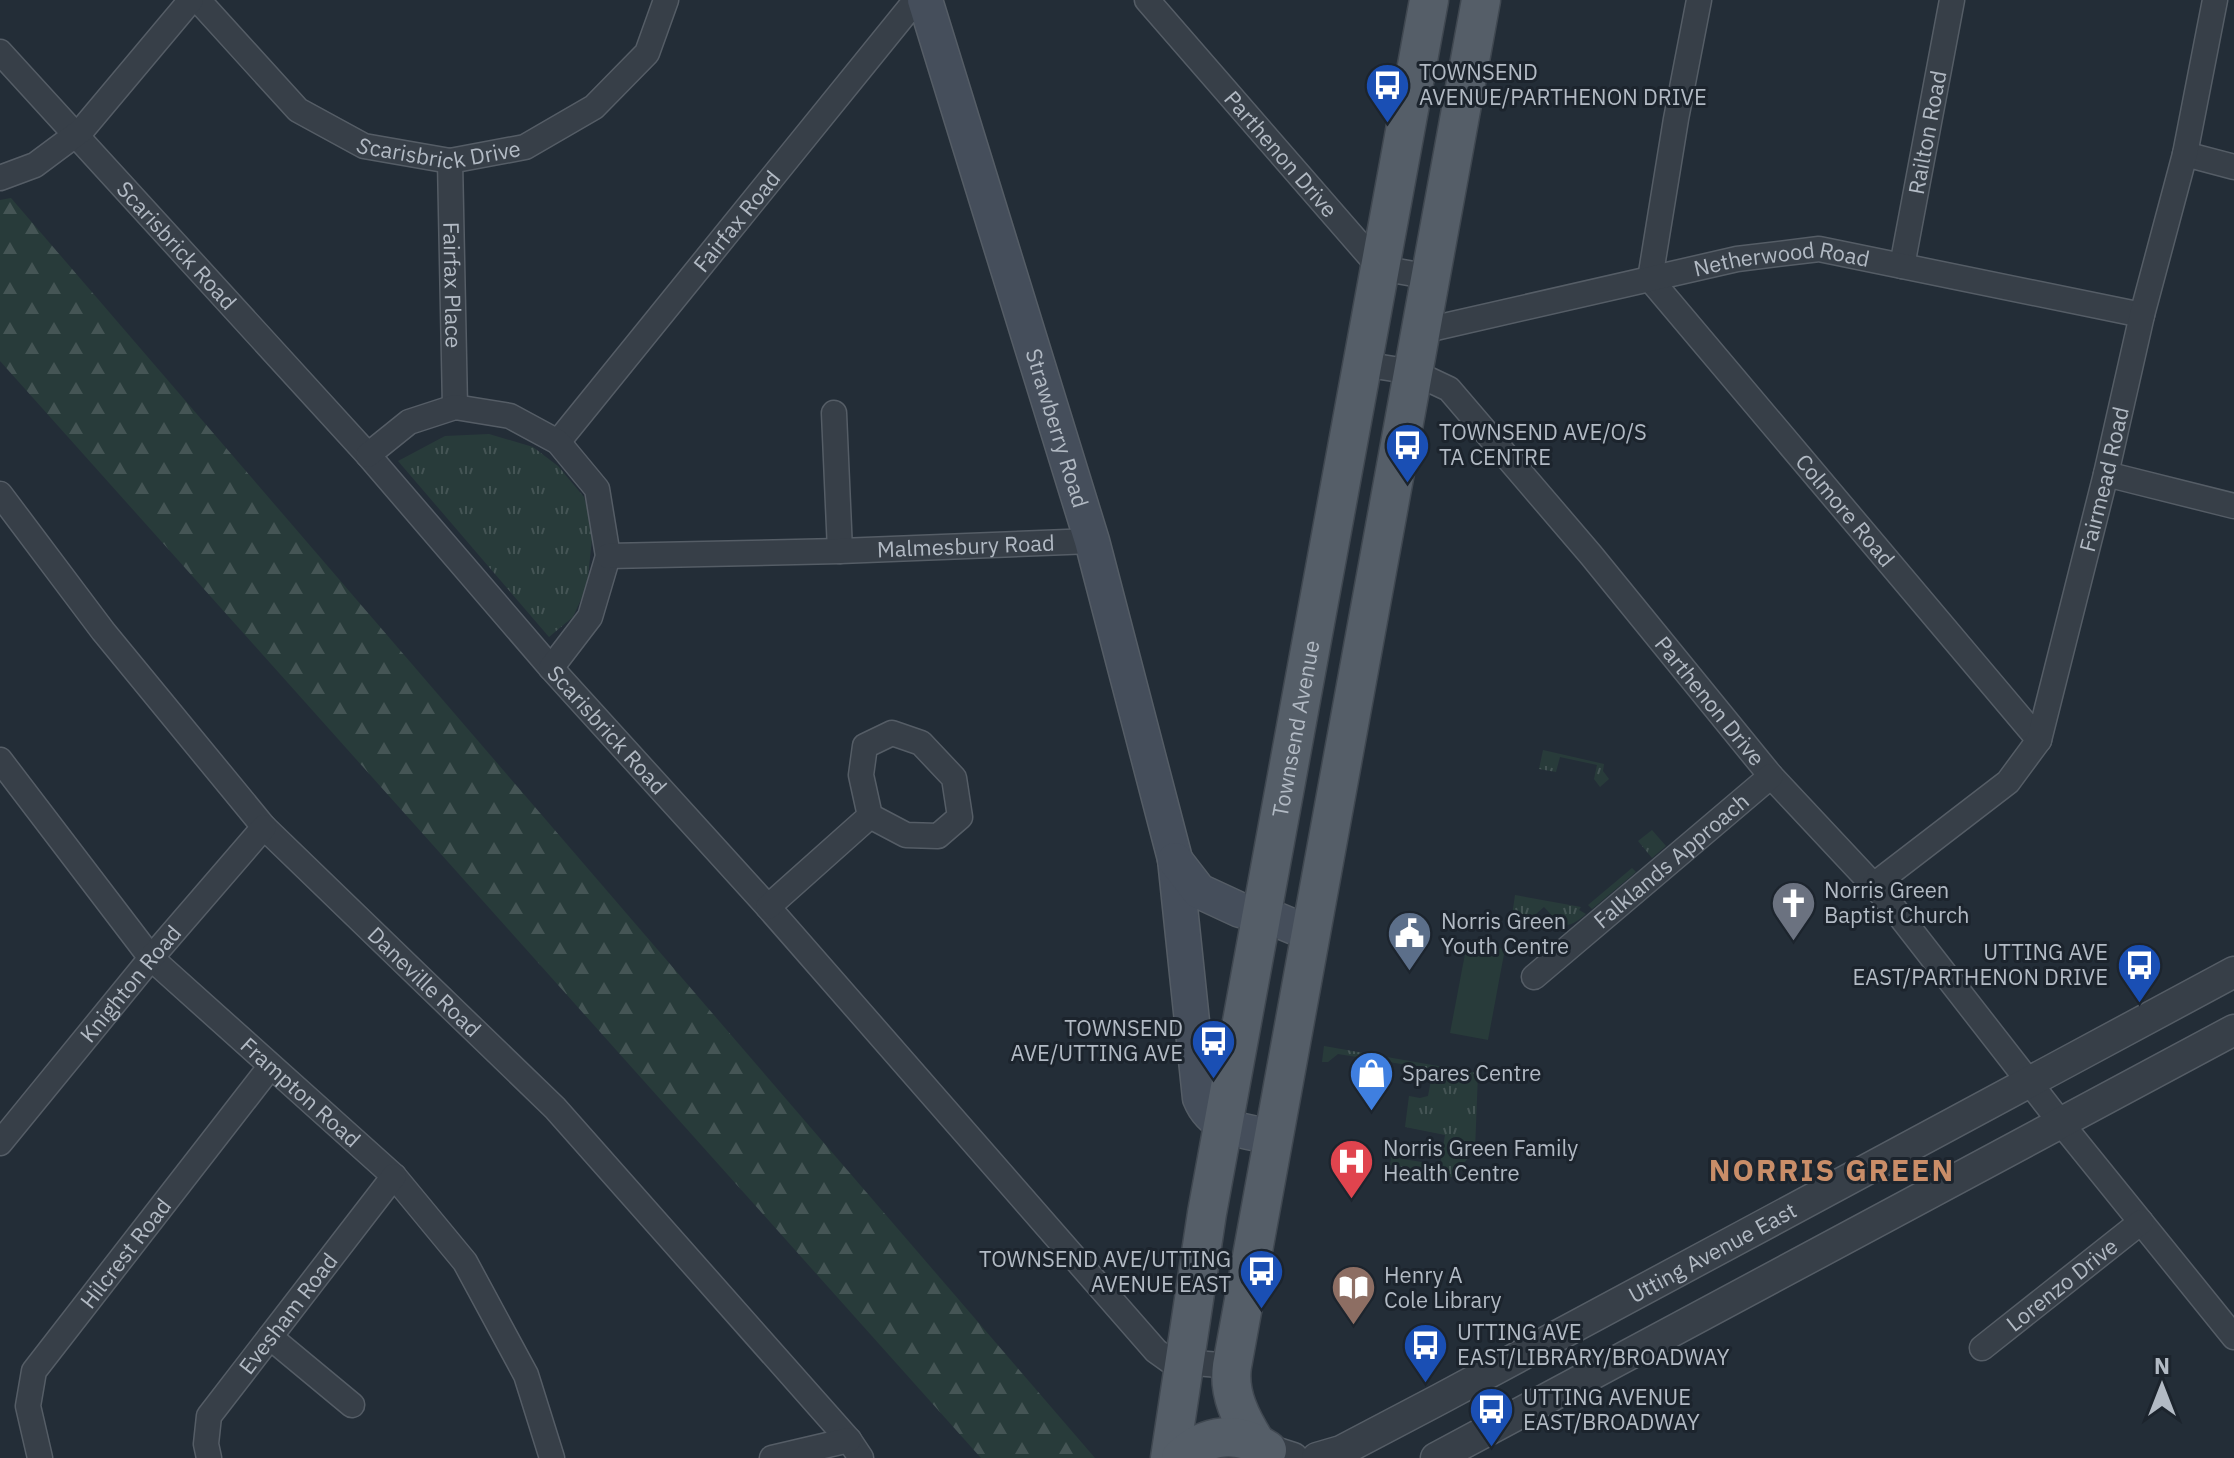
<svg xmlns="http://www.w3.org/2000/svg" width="2234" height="1458" font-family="'IBM Plex Sans',sans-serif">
<defs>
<pattern id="grass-tufts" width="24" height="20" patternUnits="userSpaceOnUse" patternTransform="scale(2)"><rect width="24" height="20" fill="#283b3a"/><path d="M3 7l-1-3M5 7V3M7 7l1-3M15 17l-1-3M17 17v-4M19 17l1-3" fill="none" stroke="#455555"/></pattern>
<pattern id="forest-firs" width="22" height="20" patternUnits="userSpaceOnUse" patternTransform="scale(2)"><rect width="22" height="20" fill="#283b3a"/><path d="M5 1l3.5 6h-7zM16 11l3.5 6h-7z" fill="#455555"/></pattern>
</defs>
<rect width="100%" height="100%" fill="#232d37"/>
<path fill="url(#grass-tufts)" d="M489 434 533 447 558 466 584 497 593 530 587 586 573 617 549 637 398 461 445 436Z
M1543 750 1604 764 1603 771 1609 779 1600 787 1594 779 1597 765 1560 757 1556 772 1539 769Z
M1652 830 1666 846 1652 858 1638 841Z
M1632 868 1636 872 1592 909 1588 905Z
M1515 895 1581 907 1579 910 1586 914C1564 933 1561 925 1544 907L1521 927 1512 916Z
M1324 1046 1478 1073 1475 1150 1452 1177 1390 1165 1391 1157 1440 1165 1445 1135 1405 1127 1409 1096 1420 1098 1428 1096 1433 1069 1338 1054 1328 1062H1322Z"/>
<path fill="url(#forest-firs)" d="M11 198 1095 1458H981L0 361V200Z"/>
<path fill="#283b3a" d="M1467 943 1505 949 1488 1040 1450 1033Z"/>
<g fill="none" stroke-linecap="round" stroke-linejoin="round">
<defs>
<g id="minor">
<path id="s1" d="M198 0 298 110 364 146 450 161 525 147 594 107 647 53 666 0"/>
<path id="s2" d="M1147 0 1380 268 1431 277"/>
<path id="s3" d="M1699 0 1676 119 1650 279 2039 740"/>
<path id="s4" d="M0 52 368 455 551 668 768 907 1156 1351 1170 1361 1232 1366"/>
<path d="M2185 154 2234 167"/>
<path id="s5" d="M450 161 455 407"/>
<path d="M0 178 35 165 82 130 191 0"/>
<path id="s6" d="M1902 266 1952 0"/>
<path id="s7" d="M1422 331 1737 259 1819 249 2142 315"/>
<path id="s8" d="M1362 364 1413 372 1449 389 1591 555 1771 776 1889 902 2061 1123 2234 1337"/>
<path d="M834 413 840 551"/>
<path id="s9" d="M558 442 916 0"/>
<path d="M368 455 409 422 455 407 510 416 558 442 597 489 608 556 590 617 551 668"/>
<path d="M2106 474 2234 506"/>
<path id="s10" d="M0 494 103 631 264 827 555 1108 849 1440 861 1458"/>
<path id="s11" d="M608 556 840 551 1092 541"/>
<path id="s12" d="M0 760 151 958 394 1176 465 1262 526 1375 552 1458"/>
<path id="s13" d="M1874 885 2008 782 2039 740 2106 474 2142 315 2185 154 2215 0"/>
<path d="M768 907 870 816 861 775 865 746 892 733 921 743 954 778 960 817 938 836 906 835 870 816"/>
<path id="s14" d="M1534 977 1771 776"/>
<path id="s15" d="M0 1143 151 958 264 827"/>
<path d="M270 1337 352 1405"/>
<path id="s16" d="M1982 1348 2141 1222"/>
<path id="s17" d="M40 1458 28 1406 34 1371 270 1067"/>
<path id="s18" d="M209 1458 206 1444 209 1416 394 1176"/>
<path d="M772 1458 849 1440"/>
</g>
<g id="tertiary">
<path d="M1265 1449 1293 1458"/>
<path id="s19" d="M1317 1458 1341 1451 1440 1399 2234 972"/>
<path d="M1436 1458 2234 1030"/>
</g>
<g id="secondary">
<path id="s20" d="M925 0 1092 541 1175 859 1200 1098C1213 1130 1244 1131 1274 1137"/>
<path d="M1175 860 1199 891 1240 910 1263 914 1311 934"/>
</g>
<g id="primary">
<path d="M1256 1443C1241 1419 1228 1394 1232 1366L1481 0"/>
<path id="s21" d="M1170 1458 1207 1213 1429 0"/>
<path d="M1181 1458C1206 1434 1238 1430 1267 1450"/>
</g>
</defs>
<use href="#minor" stroke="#555d66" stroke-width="27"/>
<use href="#tertiary" stroke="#555d66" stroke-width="33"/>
<use href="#secondary" stroke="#555d66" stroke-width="37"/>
<use href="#primary" stroke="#404851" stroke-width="41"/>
<use href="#minor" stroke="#373f48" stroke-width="24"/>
<use href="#tertiary" stroke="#373f48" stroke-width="30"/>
<use href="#secondary" stroke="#454e5b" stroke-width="34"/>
<use href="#primary" stroke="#555e68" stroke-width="38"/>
</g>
<defs>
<symbol id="bus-pin" viewBox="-11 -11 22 30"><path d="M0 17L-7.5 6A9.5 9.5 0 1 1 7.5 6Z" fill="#1a4fb4" stroke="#1c242d"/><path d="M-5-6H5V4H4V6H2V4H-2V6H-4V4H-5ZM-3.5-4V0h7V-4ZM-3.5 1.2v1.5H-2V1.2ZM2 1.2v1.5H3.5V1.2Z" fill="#fff"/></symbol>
<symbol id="church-pin" viewBox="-11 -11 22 30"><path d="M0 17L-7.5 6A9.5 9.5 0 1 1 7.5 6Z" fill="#6b7280" stroke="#1c242d"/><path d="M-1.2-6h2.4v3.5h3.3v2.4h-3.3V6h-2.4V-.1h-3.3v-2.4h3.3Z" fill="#fff"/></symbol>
<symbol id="civic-pin" viewBox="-11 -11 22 30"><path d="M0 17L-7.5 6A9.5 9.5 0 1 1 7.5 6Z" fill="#5c6f8a" stroke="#1c242d"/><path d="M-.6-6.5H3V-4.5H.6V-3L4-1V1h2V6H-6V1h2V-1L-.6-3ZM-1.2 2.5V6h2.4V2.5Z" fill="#fff"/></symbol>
<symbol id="shop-pin" viewBox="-11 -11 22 30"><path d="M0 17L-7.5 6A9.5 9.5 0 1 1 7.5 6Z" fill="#3f7fe0" stroke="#1c242d"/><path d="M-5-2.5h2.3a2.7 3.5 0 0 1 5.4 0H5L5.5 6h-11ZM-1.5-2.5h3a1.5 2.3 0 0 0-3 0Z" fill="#fff"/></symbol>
<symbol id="hospital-pin" viewBox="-11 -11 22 30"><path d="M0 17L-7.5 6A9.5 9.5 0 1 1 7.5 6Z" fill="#e0444e" stroke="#1c242d"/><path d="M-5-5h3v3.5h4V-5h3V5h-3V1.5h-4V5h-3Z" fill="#fff"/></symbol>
<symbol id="library-pin" viewBox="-11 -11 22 30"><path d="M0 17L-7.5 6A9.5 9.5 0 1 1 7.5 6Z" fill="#8d6e63" stroke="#1c242d"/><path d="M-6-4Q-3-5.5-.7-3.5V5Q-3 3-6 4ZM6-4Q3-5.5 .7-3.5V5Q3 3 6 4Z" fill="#fff"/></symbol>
</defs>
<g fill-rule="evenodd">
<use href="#bus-pin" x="1362" y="60" width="51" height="69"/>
<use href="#bus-pin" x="1382" y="420" width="51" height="69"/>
<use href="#church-pin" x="1768" y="878" width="51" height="69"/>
<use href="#civic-pin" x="1384" y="908" width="51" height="69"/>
<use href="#bus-pin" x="2114" y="940" width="51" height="69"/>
<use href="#bus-pin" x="1188" y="1016" width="51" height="69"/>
<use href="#shop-pin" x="1346" y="1048" width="51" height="69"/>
<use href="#hospital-pin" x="1326" y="1136" width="51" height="69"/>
<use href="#bus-pin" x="1236" y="1246" width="51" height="69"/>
<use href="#library-pin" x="1328" y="1262" width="51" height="69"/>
<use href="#bus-pin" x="1400" y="1320" width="51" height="69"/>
<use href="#bus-pin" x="1466" y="1384" width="51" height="69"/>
</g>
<g text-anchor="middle" stroke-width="6" stroke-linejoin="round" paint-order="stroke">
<g font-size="22" fill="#b2bac4" stroke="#1c242d" text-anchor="start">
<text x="1419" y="80">TOWNSEND<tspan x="1419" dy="25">AVENUE/PARTHENON DRIVE</tspan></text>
<text x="1439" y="440">TOWNSEND AVE/O/S<tspan x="1439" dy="25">TA CENTRE</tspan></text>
<text x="1824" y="898">Norris Green<tspan x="1824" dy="25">Baptist Church</tspan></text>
<text x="1441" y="929">Norris Green<tspan x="1441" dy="25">Youth Centre</tspan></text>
<text x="2108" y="960" text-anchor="end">UTTING AVE<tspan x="2108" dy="25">EAST/PARTHENON DRIVE</tspan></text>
<text x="1183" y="1036" text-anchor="end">TOWNSEND<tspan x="1183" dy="25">AVE/UTTING AVE</tspan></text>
<text x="1402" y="1081">Spares Centre</text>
<text x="1383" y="1156">Norris Green Family<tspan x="1383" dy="25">Health Centre</tspan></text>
<text x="1231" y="1267" text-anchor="end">TOWNSEND AVE/UTTING<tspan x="1231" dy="25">AVENUE EAST</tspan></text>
<text x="1384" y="1283">Henry A<tspan x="1384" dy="25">Cole Library</tspan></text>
<text x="1457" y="1340">UTTING AVE<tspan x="1457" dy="25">EAST/LIBRARY/BROADWAY</tspan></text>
<text x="1523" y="1405">UTTING AVENUE<tspan x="1523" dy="25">EAST/BROADWAY</tspan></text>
</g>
<g font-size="22" fill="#b2bac4" stroke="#1c242d">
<text dy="8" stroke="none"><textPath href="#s6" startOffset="136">Railton Road</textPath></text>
<text dy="8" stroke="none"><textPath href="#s1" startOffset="300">Scarisbrick Drive</textPath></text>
<text dy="8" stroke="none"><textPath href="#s2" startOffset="204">Parthenon Drive</textPath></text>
<text dy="8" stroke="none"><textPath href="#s9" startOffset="284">Fairfax Road</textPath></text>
<text dy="8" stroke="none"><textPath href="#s4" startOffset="262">Scarisbrick Road</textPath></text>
<text dy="8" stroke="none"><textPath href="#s7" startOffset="368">Netherwood Road</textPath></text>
<text dy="8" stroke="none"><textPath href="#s5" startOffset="124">Fairfax Place</textPath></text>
<text dy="8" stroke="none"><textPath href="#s20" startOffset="448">Strawberry Road</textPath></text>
<text dy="8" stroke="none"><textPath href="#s13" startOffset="490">Fairmead Road</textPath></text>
<text dy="8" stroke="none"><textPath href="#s3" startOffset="586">Colmore Road</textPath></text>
<text dy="8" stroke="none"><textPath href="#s11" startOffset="358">Malmesbury Road</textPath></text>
<text dy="8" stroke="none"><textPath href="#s8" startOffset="498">Parthenon Drive</textPath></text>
<text dy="8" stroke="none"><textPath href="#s21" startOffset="740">Townsend Avenue</textPath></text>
<text dy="8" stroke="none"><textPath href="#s4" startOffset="910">Scarisbrick Road</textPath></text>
<text dy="8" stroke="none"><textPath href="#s14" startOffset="180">Falklands Approach</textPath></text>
<text dy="8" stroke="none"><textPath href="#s10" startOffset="648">Daneville Road</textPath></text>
<text dy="8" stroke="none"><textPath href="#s15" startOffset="206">Knighton Road</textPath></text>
<text dy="8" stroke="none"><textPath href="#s12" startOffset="450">Frampton Road</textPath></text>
<text dy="8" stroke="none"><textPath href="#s19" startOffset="446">Utting Avenue East</textPath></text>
<text dy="8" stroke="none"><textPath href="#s17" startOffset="238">Hilcrest Road</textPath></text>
<text dy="8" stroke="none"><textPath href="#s16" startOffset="102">Lorenzo Drive</textPath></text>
<text dy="8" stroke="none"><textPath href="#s18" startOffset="172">Evesham Road</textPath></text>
</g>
<g font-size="30" font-weight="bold" letter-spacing="2" fill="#c98d68" stroke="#1c242d">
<text x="1832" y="1181">NORRIS GREEN</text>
</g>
</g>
<g transform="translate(2162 1386)" stroke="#1c242d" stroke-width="6" paint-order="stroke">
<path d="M0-6L14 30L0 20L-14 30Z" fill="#b2bac4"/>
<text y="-12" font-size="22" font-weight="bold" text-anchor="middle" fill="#b2bac4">N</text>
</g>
</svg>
